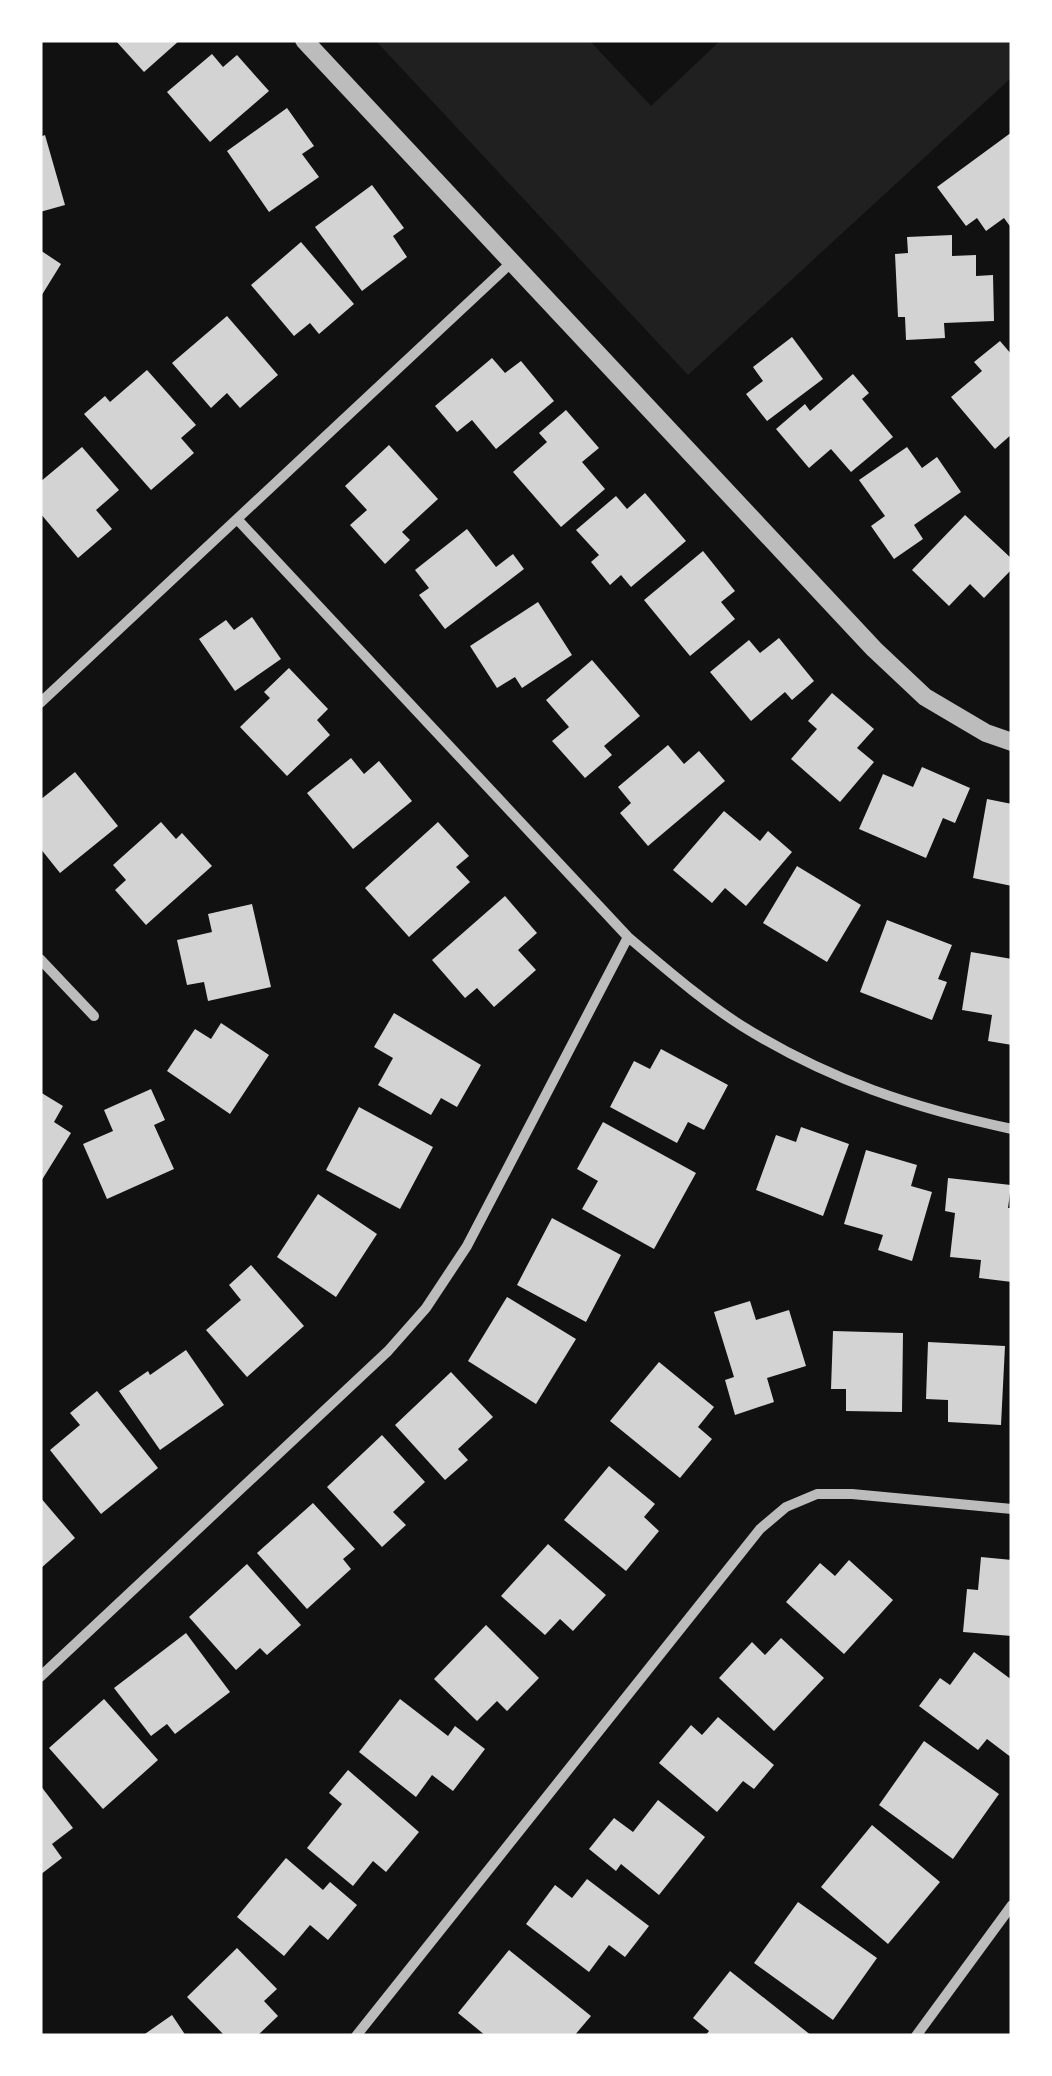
<svg xmlns="http://www.w3.org/2000/svg" width="1052" height="2076" font-family="'Public Sans',sans-serif">
<rect width="100%" height="100%" fill="#111"/>
<path fill="#202020" d="M375 40H493L496 42 498 40H589L651 106 721 40H1012V77L688 375Z"/>
<path fill="#d3d3d3" d="M115 40H180L144 72Z
M212 54 223 67 237 55 269 91 210 142 167 92Z
M287 108 314 146 302 154 319 177 269 212 227 151Z
M1012 132V229L1004 218 986 231 977 218 966 226 937 187Z
M45 135 65 205 40 212V137Z
M372 185 404 228 393 236 407 257 362 291 315 227Z
M952 235V256L976 255V276L993 275 994 321 944 323 945 338 906 340 905 317H898L895 254 908 253 907 237Z
M301 242 354 304 319 334 310 323 294 336 251 285Z
M40 250 61 264 40 298Z
M227 316 278 375 240 408 227 393 211 408 172 363Z
M792 337 823 379 767 421 746 394 763 381 753 367Z
M1000 341 1012 355V434L995 449 951 397 982 371 974 362Z
M492 358 505 373 521 361 554 401 496 449 472 420 457 432 435 406Z
M147 370 196 425 181 438 194 453 151 490 84 414 105 396 110 402Z
M853 374 869 393 862 399 893 437 851 472 831 449 809 468 776 429 805 404 810 411Z
M566 410 599 448 582 462 605 489 561 527 513 472 547 442 539 433Z
M389 445 438 499 402 532 410 540 385 564 350 525 367 510 345 486Z
M82 447 119 490 96 510 112 529 78 558 40 513V482Z
M907 447 922 468 937 457 961 492 914 525 923 539 894 559 871 526 885 516 859 480Z
M645 493 686 541 631 587 621 575 610 585 591 562 599 555 576 530 616 496 627 509Z
M965 515 1012 559V569L984 598 970 584 949 606 912 570Z
M467 529 496 567 513 554 524 569 445 629 419 595 429 588 415 570Z
M703 551 735 591 721 602 735 619 690 656 644 600Z
M538 602 572 655 522 688 515 677 497 688 470 646Z
M252 617 281 659 235 691 199 639 226 620 234 630Z
M779 638 814 681 792 700 785 692 751 721 710 672 749 640 760 653Z
M592 660 640 716 604 746 612 755 585 778 552 741 569 727 546 700Z
M289 668 328 709 317 720 330 735 287 776 240 727 270 698 264 692Z
M832 693 874 729 857 748 874 762 840 802 791 759 817 729 808 721Z
M668 745 684 764 699 751 725 781 648 846 620 813 631 803 618 787Z
M351 758 364 774 379 761 412 801 353 849 307 793Z
M922 767 970 788 955 823 943 818 926 858 859 829 883 774 913 787Z
M75 772 118 826 60 873 40 848V800Z
M987 799 1012 804V886L973 878Z
M724 811 760 841 768 831 792 852 746 906 725 888 712 903 673 870Z
M161 822 176 839 182 833 212 866 146 925 115 890 126 880 113 865Z
M438 822 469 856 456 867 470 882 409 937 365 888Z
M797 866 861 905 827 962 763 923Z
M505 896 537 933 518 950 536 970 494 1007 477 988 465 998 432 960Z
M252 904 271 987 208 1001 204 982 187 985 177 940 212 932 208 914Z
M887 920 952 945 938 979 947 982 932 1020 860 992Z
M971 952 1012 959V1045L988 1041 992 1015 962 1010Z
M394 1013 481 1065 457 1107 441 1098 431 1115 378 1085 393 1058 374 1047Z
M221 1023 269 1055 230 1114 167 1071 195 1029 211 1039Z
M661 1049 728 1085 704 1130 688 1122 677 1143 610 1107 634 1061 650 1069Z
M151 1089 165 1120 154 1125 174 1169 107 1199 83 1144 113 1131 104 1110Z
M40 1092 63 1106 54 1122 71 1133 40 1183Z
M359 1107 433 1147 400 1209 326 1170Z
M603 1122 696 1173 654 1249 582 1209 598 1181 577 1169Z
M801 1127 849 1144 823 1216 756 1190 776 1135 796 1142Z
M866 1150 917 1165 911 1186 932 1192 912 1261 878 1250 883 1235 844 1224Z
M948 1178 1011 1185 1008 1208H1012V1282L979 1278 981 1260 950 1257 955 1213 945 1211Z
M318 1194 377 1234 336 1297 277 1257Z
M552 1218 621 1255 586 1322 517 1285Z
M251 1265 304 1326 247 1377 206 1330 241 1300 229 1285Z
M507 1297 576 1339 536 1404 468 1361Z
M750 1301 756 1320 789 1310 806 1366 767 1378 774 1402 735 1415 725 1380 734 1377 714 1312Z
M833 1331 903 1333 902 1412 846 1411V1389H831Z
M928 1342 1005 1346 1001 1425 948 1422V1400L926 1399Z
M186 1350 224 1405 160 1450 119 1391 148 1371 150 1375Z
M659 1362 714 1407 698 1427 712 1439 680 1478 610 1421Z
M451 1372 493 1417 458 1449 468 1460 445 1480 395 1425Z
M97 1391 158 1468 101 1514 50 1450 80 1425 70 1413Z
M382 1435 425 1482 393 1512 406 1525 382 1547 327 1487Z
M609 1466 655 1504 644 1517 659 1531 626 1571 564 1520Z
M40 1497 75 1538 40 1569Z
M313 1503 355 1549 343 1559 351 1569 307 1609 257 1553Z
M548 1544 606 1595 573 1631 560 1619 545 1635 501 1596Z
M981 1557 1012 1560V1636L963 1632 967 1589 978 1590Z
M849 1560 893 1600 844 1654 786 1602 820 1563 835 1576Z
M247 1564 301 1625 267 1655 260 1648 236 1670 189 1617Z
M486 1625 539 1678 507 1711 497 1701 477 1721 434 1679Z
M186 1633 230 1692 175 1734 167 1724 151 1736 114 1688Z
M781 1638 824 1678 774 1731 719 1678 752 1642 765 1655Z
M974 1652 1012 1680V1758L987 1739 978 1750 919 1706 940 1678 950 1685Z
M104 1699 158 1760 103 1809 49 1748Z
M400 1699 448 1736 455 1726 485 1749 453 1791 432 1775 416 1797 359 1752Z
M718 1717 774 1765 754 1789 743 1781 717 1812 659 1763 691 1725 702 1735Z
M924 1741 999 1794 953 1859 879 1805Z
M348 1770 419 1832 386 1872 373 1861 353 1886 307 1848 342 1804 329 1793Z
M40 1785 73 1828 52 1844 62 1858 40 1875Z
M658 1800 705 1837 659 1895 621 1864 616 1871 589 1849 614 1818 633 1832Z
M872 1825 940 1882 888 1944 821 1887Z
M286 1858 323 1890 330 1882 357 1905 328 1940 310 1925 284 1956 237 1917Z
M587 1879 649 1926 625 1957 609 1945 589 1972 526 1924 555 1885 572 1898Z
M798 1902 877 1958 833 2020 754 1963Z
M237 1948 277 1989 264 2001 278 2016 257 2036H225L187 1997Z
M509 1950 591 2016 574 2036H486L458 2013Z
M730 1971 812 2036H705L709 2031 693 2018Z
M172 2015 186 2036H142Z"/>
<g fill="none" stroke-linecap="round" stroke-linejoin="round">
<path stroke="#bcbcbc" stroke-width="10" d="M237 519 628 937C665 968 701 1000 742 1026 829 1080 913 1108 1012 1129
M40 703 512 262
M40 959 94 1016
M40 1677 388 1351 426 1308 467 1246 628 937
M356 2036 760 1529 786 1507 817 1494H852L1012 1509
M916 2036 1012 1905"/>
<path stroke="#bcbcbc" stroke-width="18" d="M304 40 874 649 925 697 986 733 1012 742"/>
</g>
<rect width="1052" height="2076" fill="none" stroke="#ffffff" stroke-width="85"/>
</svg>
